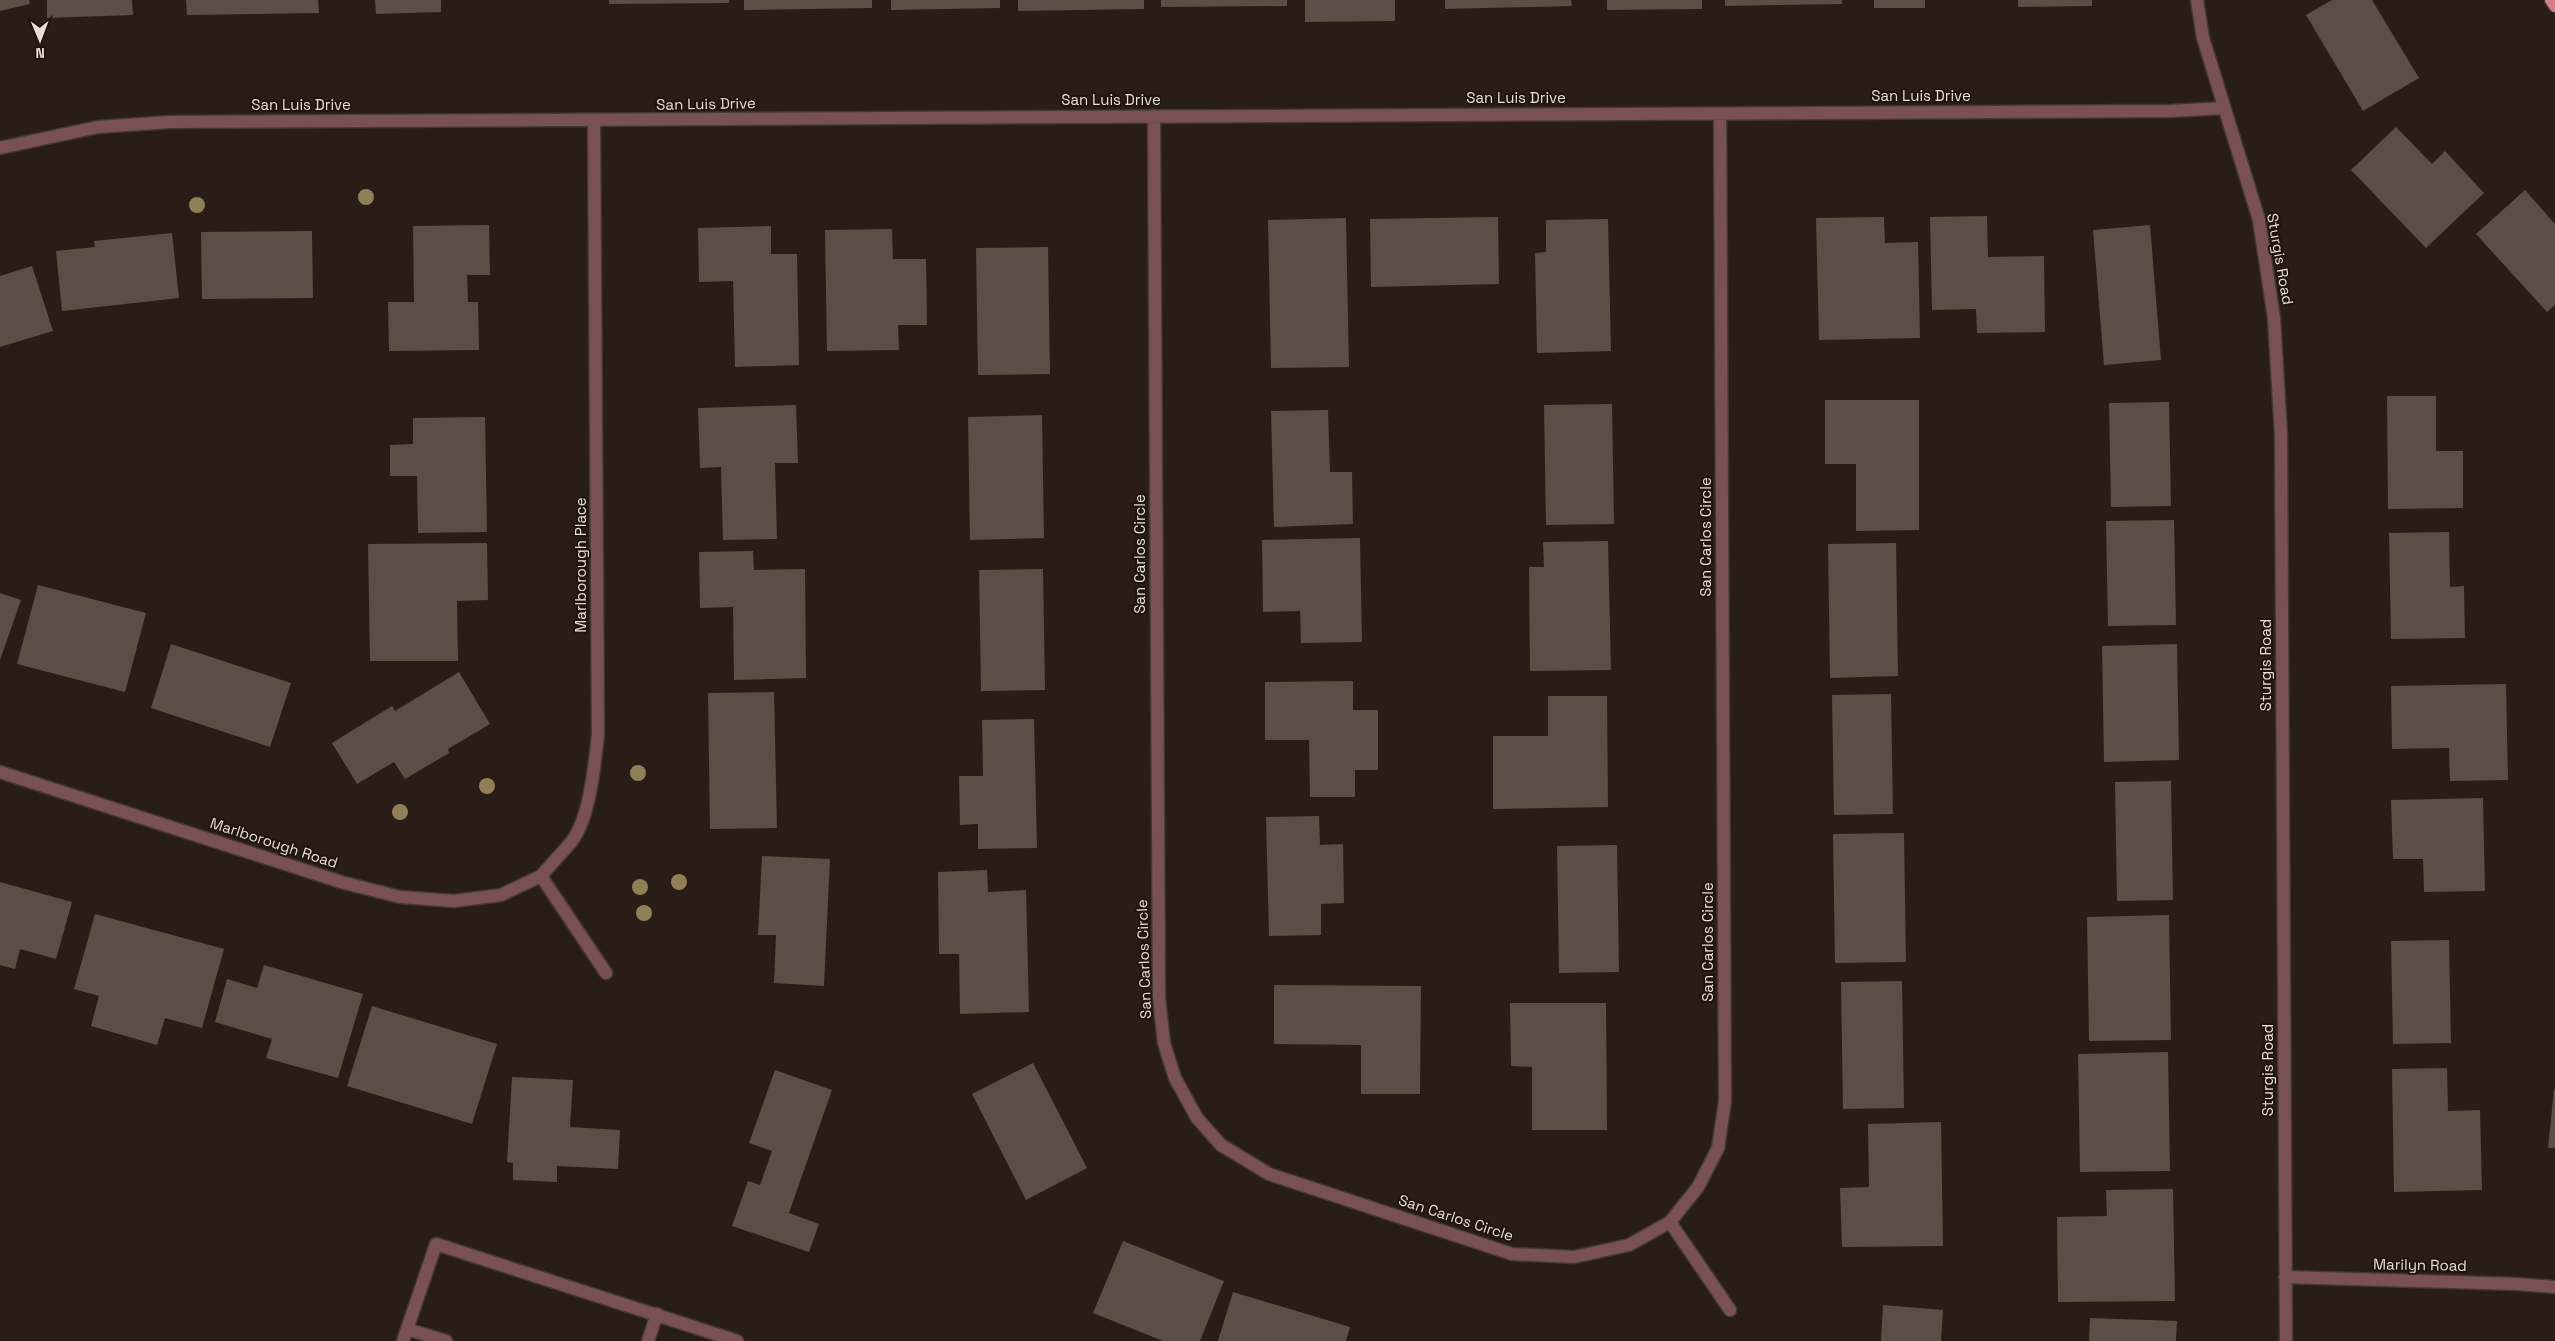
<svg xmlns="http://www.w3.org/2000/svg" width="2555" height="1341" font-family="'Space Grotesk',sans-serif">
<rect width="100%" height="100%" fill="#291d18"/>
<path fill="#5a4f45" d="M0 0H29L30 4 0 11Z
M47 0H132L133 15 47 18Z
M186 0H318L319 13 187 15Z
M375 0H441V12L376 14Z
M609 0H729V3L609 4Z
M744 0H872V8L744 10Z
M891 0H1000V8L891 10Z
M1018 0H1144V9L1018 11Z
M1161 0H1287V6L1161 7Z
M1305 0H1395V21L1305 22Z
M1445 0H1571L1572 6 1445 9Z
M1607 0H1702V9L1607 10Z
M1725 0H1842V4L1725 6Z
M1874 0H1925V8H1874Z
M2018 0H2092V6L2018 7Z
M2332 0H2372L2419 78 2363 111 2306 15Z
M2396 127 2432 164 2445 151 2484 193 2426 248 2351 170Z
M2525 190 2555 224V305L2547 312 2476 234Z
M1987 216 1988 257 2044 256 2045 332 1977 333 1976 309 1932 310 1930 217Z
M1498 217 1499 284 1371 287 1370 219Z
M1884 217 1885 243 1918 242 1920 338 1819 340 1816 218Z
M1346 218 1349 367 1271 368 1268 220Z
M1608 219 1611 351 1537 353 1535 253 1546 252V220Z
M489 225 490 275H467L468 302H478L479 350 389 351 388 302H414L413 226Z
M2150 225 2161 360 2104 365 2093 230Z
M771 226V254H797L799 365 735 367 733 281 699 282 698 228Z
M892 229 893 259H926L927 325H898L899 350 827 351 825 230Z
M312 231 313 298 202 299 201 232Z
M172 233 179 298 62 311 56 251 95 247 94 241Z
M1048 247 1050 374 978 375 976 248Z
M32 266 53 331 0 347V276Z
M2387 396H2436V451H2463V508L2388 509Z
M1825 400H1919V530L1856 531V464H1825Z
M2169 402 2171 506 2111 507 2109 403Z
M1612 404 1614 524 1546 525 1544 405Z
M796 405 798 463H775L777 539 723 540 721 467 700 468 698 408Z
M1328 410 1330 472H1352L1353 524 1274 527 1271 411Z
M1042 415 1044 538 970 540 968 417Z
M485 417 487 532 418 533 417 476H390V445L413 444V418Z
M2174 520 2176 625 2108 626 2106 521Z
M2449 532 2450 587 2464 586 2465 638 2391 639 2389 533Z
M1360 538 1362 642 1301 643 1300 611 1263 612 1262 540Z
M1608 541 1611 670 1530 671 1529 567H1544L1543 542Z
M487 543 488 600 457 601 458 661H370L368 544Z
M1896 543 1898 676 1830 678 1828 544Z
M753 551 754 570 805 569 806 678 734 680 733 607 700 608 699 552Z
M1043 569 1045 690 981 691 979 570Z
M38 585 146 613 125 692 17 664Z
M0 593 21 600 0 660Z
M171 644 291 683 270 747 151 708Z
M2177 644 2179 760 2104 762 2102 646Z
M459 672 490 724 448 749 449 753 405 779 394 762 357 784 332 743 392 706 395 711Z
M1353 681V710H1378V770H1355V797H1310L1309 740H1265V682Z
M2506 684 2508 780 2450 781 2449 748 2392 749 2391 686Z
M774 692 777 828 710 829 708 693Z
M1891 694 1893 814 1834 815 1832 695Z
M1548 696H1607L1608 807 1493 809V736H1548Z
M1034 719 1037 848 978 849V824L960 825 959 776H983L982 720Z
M2171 781 2173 900 2117 901 2115 782Z
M2483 798 2485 891 2424 892 2423 859H2393L2391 800Z
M1319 816 1320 845 1343 844 1344 903 1321 904V935L1269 936 1266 817Z
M1904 833 1906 962 1835 963 1833 834Z
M1617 845 1619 972 1559 973 1557 846Z
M762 856 830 859 824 986 774 983 776 935H758Z
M987 870 988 892 1026 890 1029 1012 960 1014 959 954H939L938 872Z
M0 882 72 902 56 959 20 949 15 969 0 965Z
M95 914 224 949 202 1028 165 1018 157 1045 91 1026 99 996 74 989Z
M2169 915 2171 1040 2089 1041 2087 917Z
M2449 940 2451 1043 2393 1044 2391 941Z
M264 965 363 994 338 1078 266 1058 272 1039 215 1022 227 979 257 988Z
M1902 981 1904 1108 1843 1109 1841 982Z
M1274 985 1421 986 1420 1094H1361V1045L1274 1044Z
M1510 1003H1606L1607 1130H1532V1067L1511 1066Z
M372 1006 497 1044 472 1124 347 1086Z
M2168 1052 2170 1171 2080 1172 2078 1054Z
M1033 1063 1087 1168 1026 1200 972 1094Z
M2447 1068 2448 1111 2480 1110 2482 1190 2394 1192 2392 1069Z
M775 1070 832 1090 789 1213 819 1224 809 1252 732 1226 748 1181 760 1185 772 1151 749 1143Z
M512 1077 573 1080 570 1127 620 1130 618 1169 557 1166V1182L513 1180V1163L507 1162Z
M2554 1089H2555V1148H2548Z
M1941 1122 1943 1246 1842 1247 1840 1188 1869 1187 1868 1124Z
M2173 1189 2175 1301 2058 1302 2057 1217 2107 1216 2106 1190Z
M1123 1241 1224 1281 1200 1341H1163L1093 1313Z
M1233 1292 1350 1327 1346 1341H1218Z
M1883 1305 1943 1310 1941 1341H1881Z
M2090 1318 2177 1321 2176 1341H2089Z"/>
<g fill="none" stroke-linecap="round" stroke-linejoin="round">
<defs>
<path id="minor" d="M2197 0 2203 38 2259 220 2274 318 2281 435 2286 1341
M1154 116 1159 998 1164 1043 1175 1078 1197 1118 1221 1145 1269 1174 1512 1254 1574 1257 1629 1245 1670 1222 1698 1187 1718 1148 1725 1101 1720 114
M594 121 598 734C595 763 590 817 572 841 562 853 551 864 541 876L606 973
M0 148 98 127 170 122 2171 111 2224 108
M0 772 341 882 400 897 454 901 501 895 541 876
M1670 1222 1730 1310
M2285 1277 2517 1284 2555 1287
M407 1329 446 1341
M403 1341 436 1244 737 1341
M648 1341 657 1314"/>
<path id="major" d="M2551 0 2555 6"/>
</defs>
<use href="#minor" stroke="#443833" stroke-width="15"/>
<use href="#major" stroke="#443833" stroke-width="15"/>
<use href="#minor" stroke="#795155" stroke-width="12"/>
<use href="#major" stroke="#d38089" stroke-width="12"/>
</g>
<g fill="#907f57">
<circle cx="366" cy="197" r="8"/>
<circle cx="197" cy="205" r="8"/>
<circle cx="638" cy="773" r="8"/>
<circle cx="487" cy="786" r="8"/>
<circle cx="400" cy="812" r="8"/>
<circle cx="679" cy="882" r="8"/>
<circle cx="640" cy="887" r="8"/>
<circle cx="644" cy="913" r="8"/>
</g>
<g text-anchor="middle" stroke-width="4" stroke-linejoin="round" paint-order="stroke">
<g font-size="15" fill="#e8dfdc" stroke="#20140f">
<text x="1921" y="101">San Luis Drive</text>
<text x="1516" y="103">San Luis Drive</text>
<text x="1111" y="105">San Luis Drive</text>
<text transform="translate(706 104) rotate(-1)" y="5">San Luis Drive</text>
<text x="301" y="110">San Luis Drive</text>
<text transform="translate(2280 259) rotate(80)" y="5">Sturgis Road</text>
<text transform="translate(1706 537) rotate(-90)" y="5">San Carlos Circle</text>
<text transform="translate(1140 554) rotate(-90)" y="5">San Carlos Circle</text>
<text transform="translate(581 565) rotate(-90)" y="5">Marlborough Place</text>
<text transform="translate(2266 665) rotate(-90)" y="5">Sturgis Road</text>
<text transform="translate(274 843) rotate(18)" y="5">Marlborough Road</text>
<text transform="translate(1708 942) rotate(-90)" y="5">San Carlos Circle</text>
<text transform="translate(1144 959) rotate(-92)" y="5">San Carlos Circle</text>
<text transform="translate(2268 1070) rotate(-90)" y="5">Sturgis Road</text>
<text transform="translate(1456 1218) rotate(18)" y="5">San Carlos Circle</text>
<text transform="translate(2420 1265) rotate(1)" y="5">Marilyn Road</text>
</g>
</g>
<g transform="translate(40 40) rotate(179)" stroke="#20140f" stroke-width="4" paint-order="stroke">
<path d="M0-4L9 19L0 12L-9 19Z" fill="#e8dfdc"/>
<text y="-8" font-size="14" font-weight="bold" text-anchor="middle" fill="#e8dfdc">N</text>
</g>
</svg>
